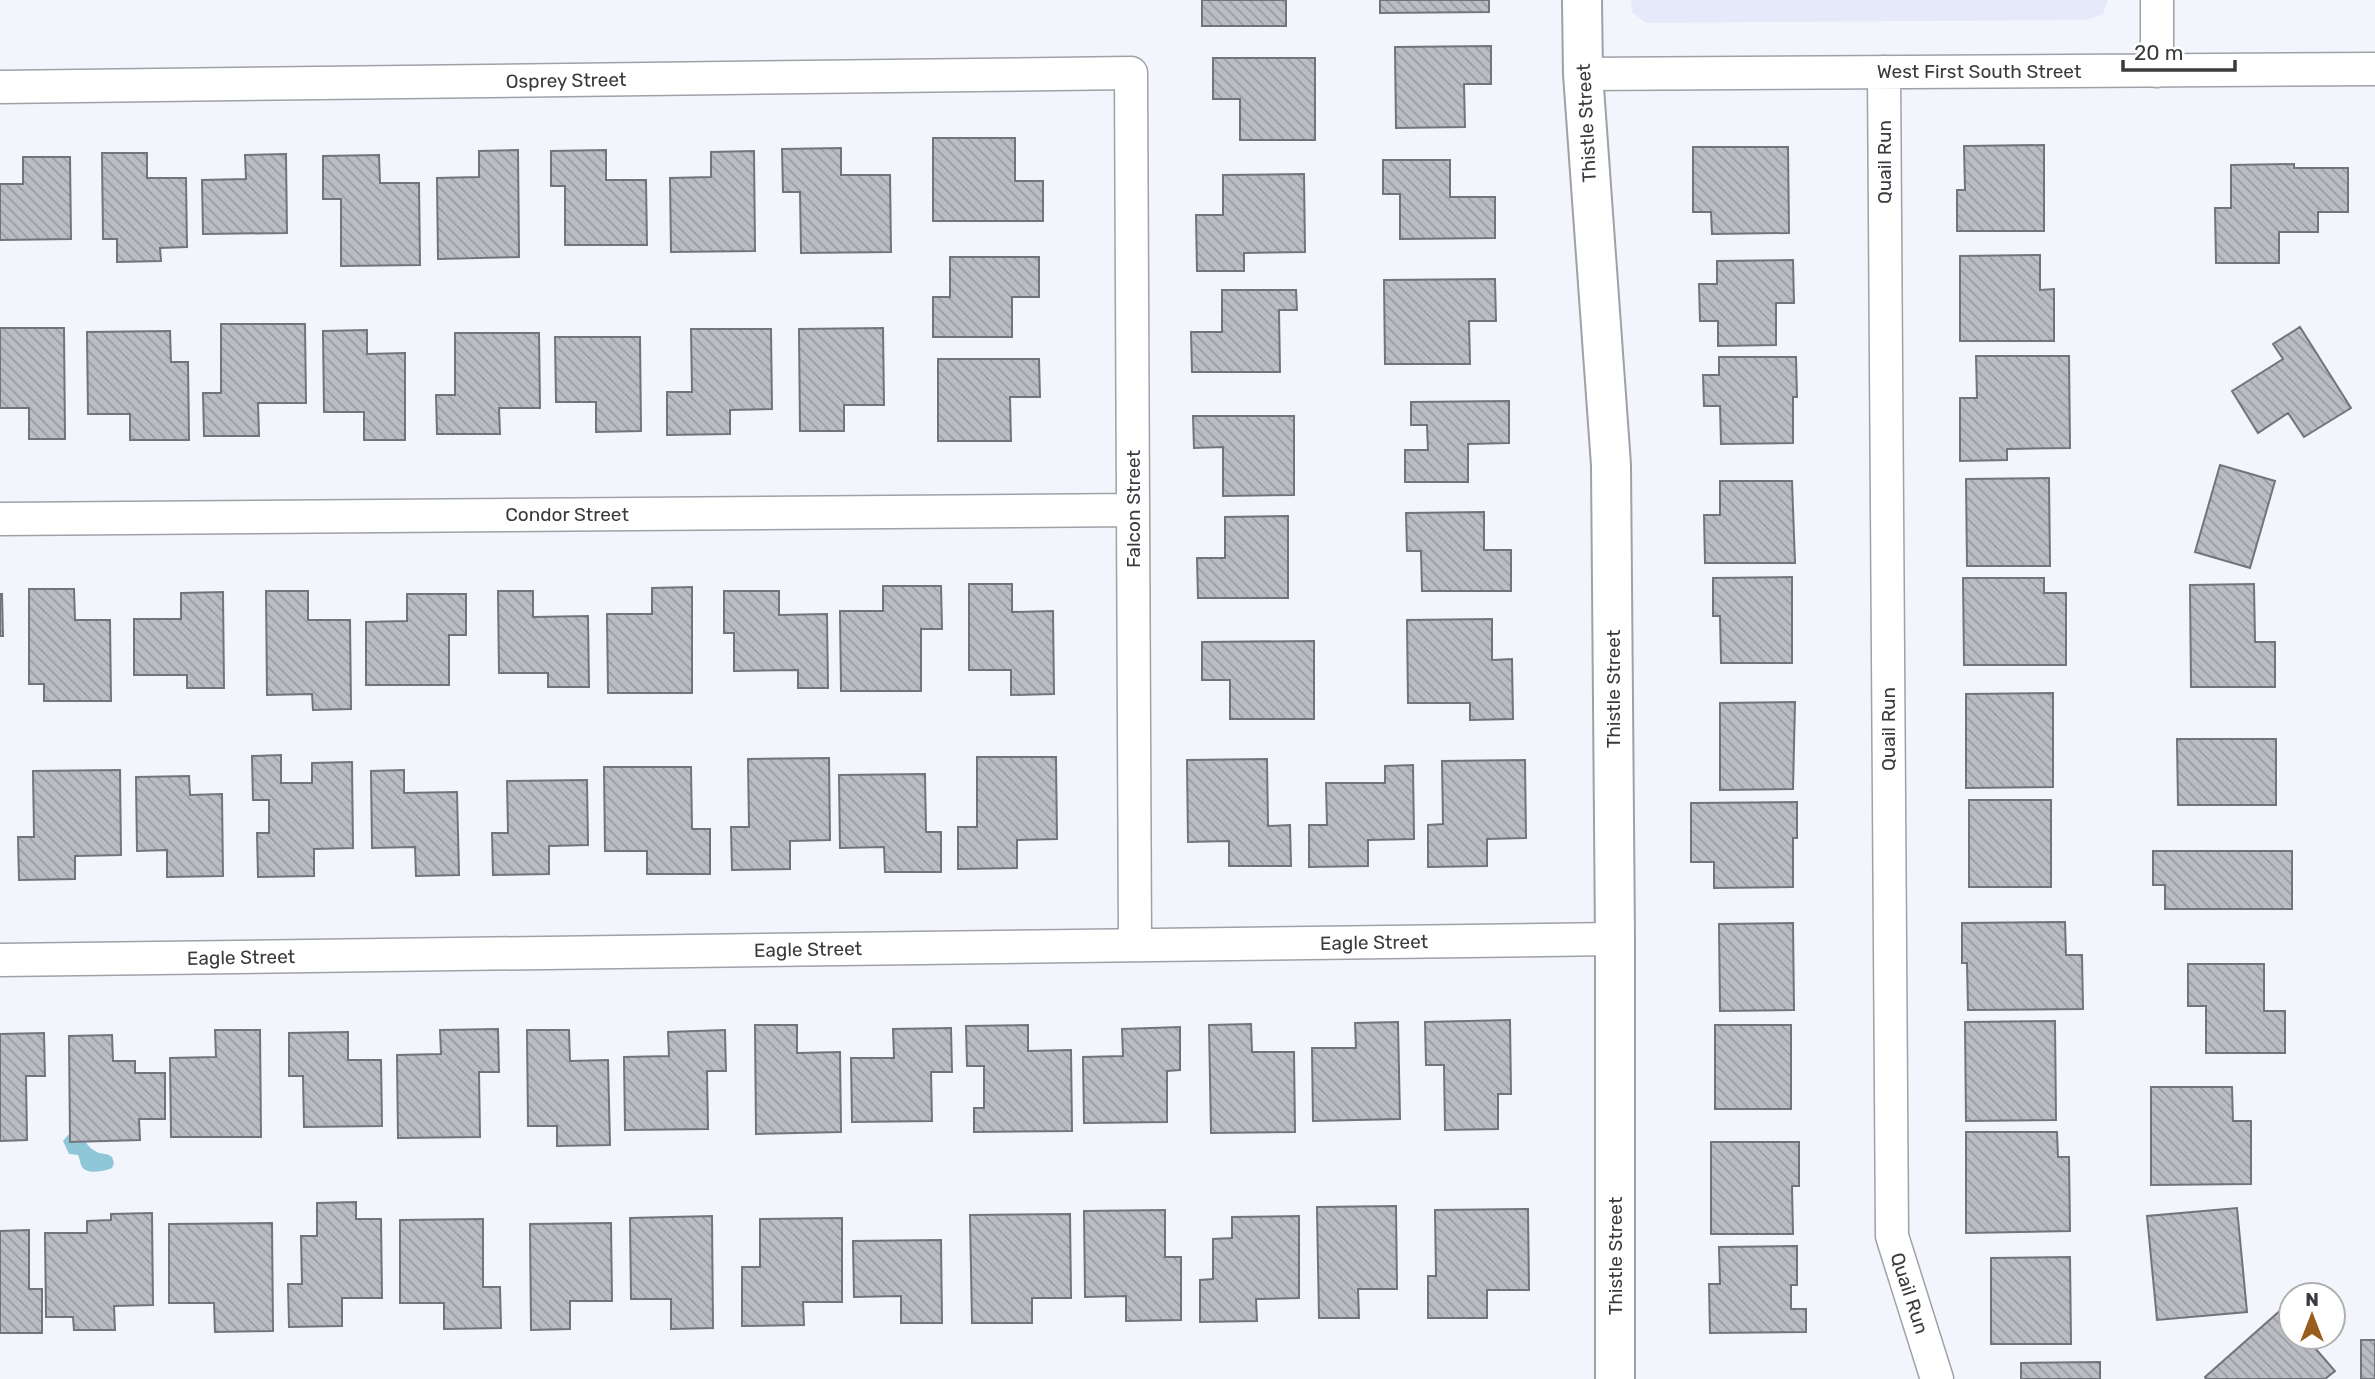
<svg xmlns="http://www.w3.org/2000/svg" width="2375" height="1379" font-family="Rubik,sans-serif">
<defs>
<pattern id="building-back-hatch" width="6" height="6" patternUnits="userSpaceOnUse" patternTransform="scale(1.75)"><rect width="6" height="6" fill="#bbbdc4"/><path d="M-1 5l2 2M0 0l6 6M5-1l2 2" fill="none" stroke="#999ba0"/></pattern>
</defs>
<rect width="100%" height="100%" fill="#f3f5fd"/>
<path fill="#e5e9f9" d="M1631 0H2108L2103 14 2086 20 1646 23 1632 12Z"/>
<path fill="#90c7d8" d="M78 1132C84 1138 87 1147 95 1151 101 1155 106 1152 112 1157L114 1163 112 1168C105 1171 88 1175 82 1167 80 1164 80 1159 78 1155L69 1154 63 1141 68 1135Z"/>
<path fill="url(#building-back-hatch)" stroke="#72747b" stroke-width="2" d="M1202 0H1286V26H1202Z
M1380 0H1489V12L1380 13Z
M1491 46V84H1464L1465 127 1396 128 1395 47Z
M1213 58H1315V140H1240V99H1213Z
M933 138H1015V181H1043V221H933Z
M2044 145V231H1957V190H1965L1964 146Z
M1693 147H1788L1789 233 1712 234 1711 212H1693Z
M841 148V175H890L891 252 801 253 800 192H783L782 149Z
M518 150 519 257 438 259 437 178 479 177V151Z
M606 150V180H646L647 245H565V186H551V151Z
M754 151 755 251 671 252 670 178 711 177V152Z
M102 153H147V178H186L187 247 160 248 161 261 117 262V239H103Z
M286 154 287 233 203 234 202 180 246 179 245 155Z
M379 155 380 183H419L420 265 341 266V199H323V156Z
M23 157H70L71 239 0 240V184H23Z
M1383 160H1450V197H1495V238L1400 239V194H1383Z
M2294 164V168H2348V212H2318V232H2279V263H2216L2215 208H2231V165Z
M1304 174 1305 252 1244 253V271H1197L1196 215H1223V175Z
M2040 255V290L2054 289V341H1960V256Z
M950 257H1039V297H1012V337H933V297H950Z
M1793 260 1794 303H1776V345L1718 346V321H1700L1699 284H1717V261Z
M1495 279 1496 321H1469L1470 364H1385L1384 280Z
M1222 290H1296L1297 310H1279L1280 372H1192L1191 332H1222Z
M221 324H305L306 403H258L259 436H204L203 393H221Z
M2300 327 2351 408 2304 437 2288 413 2258 433 2232 391 2283 359 2273 344Z
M0 328H64L65 439H29V408H0Z
M883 328 884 405H844V431H800L799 329Z
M691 329H771L772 409 730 410V434L667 435V392H692Z
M367 330V354L405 353V440H364V412H324L323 331Z
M170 331 171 362H188L189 440H130V414H88L87 332Z
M455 333H539L540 408H499L500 434H437L436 395H455Z
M555 337H640L641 431 596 432V402H556Z
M1976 356H2069L2070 448 2007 449V460L1960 461V398H1977Z
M1719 357H1796L1797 397H1793V443L1721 444 1720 406H1704L1703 375H1719Z
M938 359H1039L1040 397H1010L1011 441H938Z
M1509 401V443L1468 444V482H1405V450H1428L1427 425H1411V402Z
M1193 416H1294V495L1223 496V447L1194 448Z
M2220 465 2275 481 2250 568 2195 552Z
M2049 478 2050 566H1967L1966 479Z
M1720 481H1792L1795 563H1705L1704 515H1720Z
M1484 512V550H1511V591H1422L1421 551H1407L1406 513Z
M1288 516V598H1198L1197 558H1225V517Z
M1792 577V663H1721L1720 616H1713V578Z
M1963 578H2044V593H2066V665H1964Z
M969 584H1012V612L1053 611 1054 694 1011 695V670H969Z
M2254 584 2255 642H2275V687H2191L2190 585Z
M883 586H941L942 629H921V691H841L840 611H883Z
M692 587V693H608L607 614H652V588Z
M29 589H74L75 620H110L111 701H44V684H29Z
M266 591H308V620H350L351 709 313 710 312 694 267 695Z
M498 591H533V617L588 616 589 687H548V673H499Z
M724 591H779V615L827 614 828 688H798V670L734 671V633H724Z
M223 592 224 688H187V675H134V619H181V593Z
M0 594H2L3 636H0Z
M407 594H466V635H449V685H366V622L407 621Z
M1492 619V660L1512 659 1513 719 1470 720V703H1408L1407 620Z
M1314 641V719H1230V680H1202V642Z
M2053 693V787L1966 788V694Z
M1795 702 1793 789 1720 790V703Z
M2177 739H2276V805H2178Z
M281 755V783H312V763L352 762 353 848 314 849V876L258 877 257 833H269V800H253L252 756Z
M977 757H1056L1057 839 1017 840V868L958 869V827H977Z
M829 758 830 840 790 841V869L732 870 731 827H749L748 759Z
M1267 759 1268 826 1290 825 1291 866H1229V841L1188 842 1187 760Z
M1525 760 1526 838 1487 839V866L1428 867V825L1443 824 1442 761Z
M1413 765 1414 839 1368 840V866L1309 867V825H1327L1326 783H1385V766Z
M604 767H691L692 829H710V874H647V851H605Z
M120 770 121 855 75 856V879L19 880 18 837H34L33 771Z
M404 770V793L457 792 459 875 416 876 415 847 372 848 371 771Z
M925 774 926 832H941V872H885L884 847 840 848 839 775Z
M189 776 190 795 222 794 223 876 167 877V850L137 851 136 777Z
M587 780 588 845 549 846V874L493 875 492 833H508L507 781Z
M1969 800H2051V887H1969Z
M1797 802V838H1793V887L1714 888V862H1691V803Z
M2153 851H2292V909H2165V885H2153Z
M2065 922 2066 955H2082L2083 1009 1968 1010 1967 963H1962V923Z
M1793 923 1794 1010 1720 1011 1719 924Z
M2188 964H2264V1011H2285V1053H2206V1006H2188Z
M1510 1020 1511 1094H1498V1129L1445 1130 1444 1065H1426L1425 1022Z
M2055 1021 2056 1120 1966 1121 1965 1022Z
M1398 1022 1400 1119 1313 1121 1312 1048H1356L1355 1023Z
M1251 1024 1252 1052H1294L1295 1132 1211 1133 1209 1025Z
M755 1025H797V1053L840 1052 841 1132 756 1134Z
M1028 1025V1051L1071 1050 1072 1131 974 1132V1108H984V1066H967L966 1026Z
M1715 1025H1791V1109H1715Z
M1180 1027V1070L1167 1071V1122L1084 1123 1083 1057 1123 1056 1122 1029Z
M951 1028 952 1072H931L932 1121 852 1122 851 1058H894L893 1029Z
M498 1029 499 1072H479L480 1137 398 1138 397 1055 441 1054 440 1030Z
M215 1030H260L261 1137H171L170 1058 216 1057Z
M527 1030H569L570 1061 608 1060 610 1145 557 1146V1126H528Z
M725 1030 726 1071H707L708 1129 625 1130 624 1057 669 1056 668 1032Z
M348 1032V1060H381L382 1126 304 1127 303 1076H289V1033Z
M44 1033 45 1076H26L27 1140 0 1141V1034Z
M112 1035 113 1061H135V1073H165V1119H139L140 1140 70 1142 69 1036Z
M2151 1087H2232L2233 1121H2251V1184L2151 1185Z
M1966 1132H2057L2058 1157H2069L2070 1231 1966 1233Z
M1711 1142H1799V1186H1792L1793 1234H1711Z
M356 1202V1219H381L382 1298H342V1326L289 1327 288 1284H302L301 1236H317V1203Z
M1396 1206 1397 1289H1358L1359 1318H1319L1317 1207Z
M2237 1208 2247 1312 2157 1320 2147 1216Z
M1528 1209 1529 1290H1487V1318H1428V1276H1436L1435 1210Z
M1165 1210V1257H1181V1320L1126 1321V1296L1085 1297 1084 1211Z
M152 1213 153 1305 114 1306 115 1330H74L73 1317H46L45 1233H87V1221L111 1220V1214Z
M1070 1214 1071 1298H1032V1323H972L970 1215Z
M712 1216 713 1328 671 1329V1299H631L630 1218Z
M1299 1216V1298L1256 1299 1257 1321 1200 1322V1280L1213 1279V1239L1232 1238V1217Z
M842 1218V1302H803L804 1325 742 1326V1267H760V1219Z
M483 1219V1287H500L501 1328 444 1329V1303H400V1220Z
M272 1223 273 1331 215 1332 214 1303H169V1224Z
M611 1223 612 1301H570V1329L531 1330 530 1224Z
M29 1230V1289H42V1333H0V1231Z
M941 1240 942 1323H901V1296L854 1297 853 1241Z
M1797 1246V1285H1791V1309H1806V1332L1710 1333 1709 1284H1720L1719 1247Z
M2070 1257 2071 1344H1991V1258Z
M2291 1301V1337H2328L2315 1348 2335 1371 2325 1379H2206L2205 1377Z
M2361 1340H2375V1379H2361Z
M2100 1362V1379H2021V1363Z"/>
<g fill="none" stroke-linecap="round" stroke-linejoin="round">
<defs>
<path id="minor" d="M2157 0V71
M1884 72 1892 1236 1937 1379
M1583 74 2375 69
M0 87 1131 73 1135 945
M0 519 1133 510
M0 960 1615 939"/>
<path id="tertiary" d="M1582 0 1583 74 1611 465 1615 939V1379"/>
</defs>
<use href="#minor" stroke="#9fa1a8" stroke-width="35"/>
<use href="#tertiary" stroke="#9fa1a8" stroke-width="42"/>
<use href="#minor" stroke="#fff" stroke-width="32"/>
<use href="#tertiary" stroke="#fff" stroke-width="38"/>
</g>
<g text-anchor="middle" stroke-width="6" stroke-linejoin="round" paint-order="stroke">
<g font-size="19" fill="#393a3d" stroke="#fff">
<text x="1979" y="78">West First South Street</text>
<text transform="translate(566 80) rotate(-1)" y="7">Osprey Street</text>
<text transform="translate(1586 123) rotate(-93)" y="7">Thistle Street</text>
<text transform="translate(1884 162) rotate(-90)" y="7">Quail Run</text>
<text transform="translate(1133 509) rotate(-90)" y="7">Falcon Street</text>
<text x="567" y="521">Condor Street</text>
<text transform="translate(1613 689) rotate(-90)" y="7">Thistle Street</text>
<text transform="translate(1888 729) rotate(-90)" y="7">Quail Run</text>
<text transform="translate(1374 942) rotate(-1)" y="7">Eagle Street</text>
<text transform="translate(808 949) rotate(-1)" y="7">Eagle Street</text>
<text transform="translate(241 957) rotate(-1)" y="7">Eagle Street</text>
<text transform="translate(1615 1256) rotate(-90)" y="7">Thistle Street</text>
<text transform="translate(1910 1293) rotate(72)" y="7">Quail Run</text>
</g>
</g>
<g transform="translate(2312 1316)"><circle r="33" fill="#ffffff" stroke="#b0b0b1" stroke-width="2"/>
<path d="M0-5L12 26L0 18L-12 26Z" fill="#995d1e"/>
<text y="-10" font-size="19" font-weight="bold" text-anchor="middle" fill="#393a3d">N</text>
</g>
<path d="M2123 60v10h112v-10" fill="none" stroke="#393a3d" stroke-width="3.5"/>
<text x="2134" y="60" font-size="21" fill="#393a3d" stroke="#ffffff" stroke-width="5" paint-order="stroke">20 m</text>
</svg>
